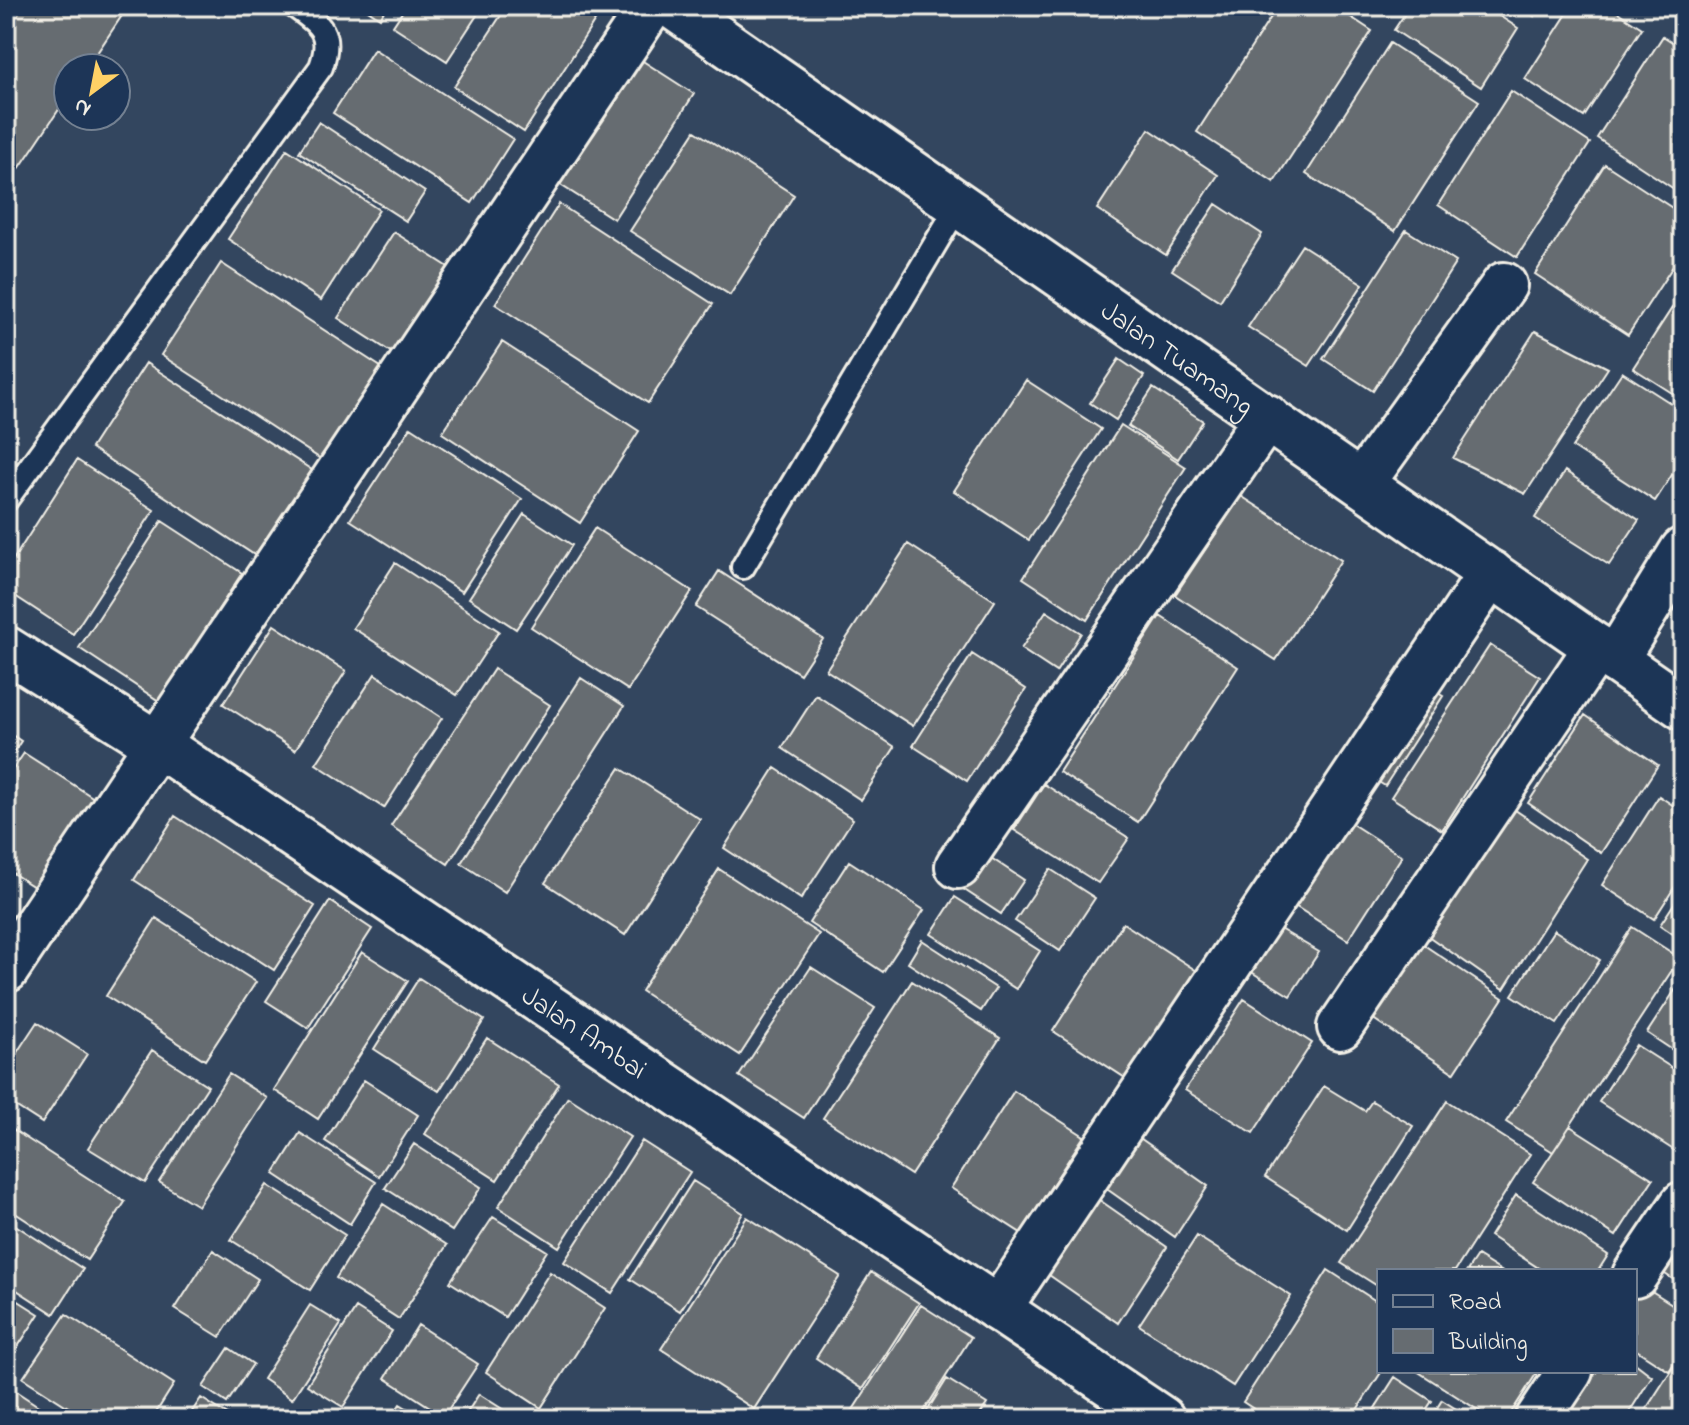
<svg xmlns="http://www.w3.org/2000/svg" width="1689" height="1425" font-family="'Indie Flower',sans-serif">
<rect width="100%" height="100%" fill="#33465f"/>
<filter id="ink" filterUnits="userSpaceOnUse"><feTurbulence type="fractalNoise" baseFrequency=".0125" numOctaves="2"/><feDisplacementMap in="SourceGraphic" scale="16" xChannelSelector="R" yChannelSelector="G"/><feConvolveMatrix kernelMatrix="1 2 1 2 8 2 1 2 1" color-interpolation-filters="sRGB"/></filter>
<g filter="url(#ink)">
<path fill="#666c71" stroke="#f4f1e8" stroke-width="2" d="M6 6H111L123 14 87 68H68V96L6 188Z
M362 6H387L380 18Z
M406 6H483L447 61 393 26Z
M507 6 603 8 524 132 454 87Z
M1278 6H1334L1372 31 1274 182 1197 132Z
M1410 6H1484L1518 28 1481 87 1394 30Z
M1518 6H1540L1534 16Z
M1572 6H1608L1642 28 1584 117 1525 79Z
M1663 36 1683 49V195L1597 138Z
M1390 43 1479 101 1395 231 1306 174Z
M374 49 513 139 472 203 333 113Z
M632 54 694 94 614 219 551 179Z
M1511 91 1590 143 1517 257 1438 205Z
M319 122 425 192 406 221 299 152Z
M1149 129 1218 175 1166 255 1097 209Z
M695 131 794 195 730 295 630 231Z
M287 149 379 210 321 300 228 239Z
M1605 164 1683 215V251L1628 335 1535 274Z
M559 204 713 304 648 403 495 304Z
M1216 204 1262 234 1220 301 1172 270Z
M1406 230 1456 262 1373 391 1323 359Z
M394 232 450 268 394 354 338 318Z
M1302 245 1363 284 1309 366 1248 327Z
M221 263 387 371 327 463 161 355Z
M1672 308 1683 315V400L1633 368Z
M1535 331 1608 368 1525 494 1453 458Z
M502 342 639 431 580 523 442 433Z
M1119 359 1144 376 1116 420 1090 403Z
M146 363 312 470 256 556 91 448Z
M1622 372 1683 411V458L1655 501 1572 447Z
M1026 380 1101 429 1029 540 954 491Z
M1153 388 1203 421 1178 459 1128 426Z
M1121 425 1186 467 1087 620 1023 578Z
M411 427 522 499 462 592 350 520Z
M77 460 154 510 73 634 6 590V571Z
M1565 471 1639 520 1609 565 1535 518Z
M1241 496 1341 560 1276 660 1175 595Z
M524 514 572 545 516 629 469 598Z
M162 521 242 573 159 701 79 648Z
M595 528 692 591 628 690 531 627Z
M908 544 995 601 913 726 826 670Z
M395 563 499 631 457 695 353 628Z
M719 571 823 639 800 674 696 607Z
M1046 611 1081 633 1056 672 1021 649Z
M1160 616 1238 667 1138 822 1059 772Z
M274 625 346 671 295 750 223 704Z
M1490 645 1540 677 1442 830 1391 797Z
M972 654 1026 689 967 781 913 746Z
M494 669 550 705 448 864 391 826Z
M375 674 442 718 384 808 316 764Z
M581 678 624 706 505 892 461 863Z
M1427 687 1443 696 1385 786 1369 776Z
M816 695 895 747 861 800 782 748Z
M1585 715 1658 765 1601 853 1528 803Z
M6 731 21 741 6 764Z
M24 753 97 800 39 890 6 869V780Z
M620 768 700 819 625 935 545 883Z
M775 768 853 819 801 899 724 848Z
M1044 784 1129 838 1098 883 1014 830Z
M1659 796 1683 812V874L1654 919 1602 885Z
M1505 803 1587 859 1504 989 1421 931Z
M1338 815 1402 856 1348 940 1284 899Z
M175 816 315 906 274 970 134 880Z
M985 854 1024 880 1001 914 963 889Z
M849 861 924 910 883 972 809 923Z
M719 869 819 934 740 1055 641 991Z
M1050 869 1095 898 1060 951 1015 921Z
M1683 890V941L1660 925Z
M955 897 1040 951 1016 989 931 934Z
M330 901 372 929 308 1028 266 1001Z
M156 918 256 982 205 1060 106 996Z
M1123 923 1200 973 1130 1081 1053 1031Z
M1273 925 1319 952 1290 996 1245 968Z
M1632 927 1680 958 1553 1152 1506 1122Z
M1554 930 1600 960 1557 1024 1512 995Z
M1412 937 1503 998 1454 1073 1363 1012Z
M922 940 996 988 981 1011 908 963Z
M362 952 408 981 318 1119 274 1090Z
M811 967 875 1008 804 1118 739 1076Z
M419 978 484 1020 439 1091 374 1049Z
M1683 978V1057L1647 1033Z
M912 981 1000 1038 911 1175 823 1118Z
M1244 999 1312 1043 1253 1133 1185 1090Z
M37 1022 87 1054 42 1123 6 1100V1069Z
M487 1038 559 1084 497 1180 425 1134Z
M1636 1045 1683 1075V1139L1675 1151 1599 1102Z
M152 1050 208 1086 145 1183 88 1148Z
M229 1074 267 1098 198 1206 159 1182Z
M364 1080 418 1115 379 1176 325 1141Z
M1324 1086 1365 1111 1372 1101 1413 1126 1347 1230 1265 1177Z
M1014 1091 1084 1136 1021 1233 951 1188Z
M568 1097 630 1137 559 1247 498 1207Z
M1447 1101 1530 1154 1455 1271H1379V1287L1341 1263Z
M6 1125 125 1202 87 1260 6 1207Z
M1570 1126 1653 1179 1616 1236 1533 1182Z
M300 1133 376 1182 350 1224 274 1174Z
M1137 1136 1208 1186 1175 1237 1104 1187Z
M642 1141 690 1172 612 1293 564 1262Z
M414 1144 481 1187 452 1231 385 1188Z
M693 1181 743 1213 680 1311 630 1279Z
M267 1185 345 1235 310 1290 231 1240Z
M1516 1195 1608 1255 1598 1271H1543L1490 1236Z
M1098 1199 1167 1247 1118 1323 1049 1275Z
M383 1204 447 1245 399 1319 336 1278Z
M493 1217 547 1251 505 1317 450 1282Z
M747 1217 840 1276 754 1409 661 1349Z
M6 1219 83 1269 54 1314 6 1283Z
M1683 1220V1286L1653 1266Z
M1197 1236 1291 1296 1233 1386 1139 1325Z
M213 1250 258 1279 220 1337 175 1309Z
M1477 1256 1501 1271H1467Z
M1328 1270 1379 1303V1371H1382L1351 1419H1269L1243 1402Z
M550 1272 605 1308 541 1408 486 1372Z
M871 1272 919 1303 863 1389 816 1358Z
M1639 1283 1683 1311V1349L1669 1371 1635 1349V1289Z
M6 1293 39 1314 6 1365Z
M310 1305 341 1324 292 1399 263 1379Z
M921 1305 971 1337 919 1419H847Z
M356 1308 392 1331 343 1407 307 1385Z
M66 1314 174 1384 152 1419H87L23 1378Z
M418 1325 478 1364 444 1416 385 1378Z
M229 1348 253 1364 227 1403 203 1387Z
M1683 1352V1419H1644L1641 1417Z
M1635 1363 1652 1376 1625 1419H1589L1573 1408 1597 1371H1635Z
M1417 1371H1538L1507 1419H1492Z
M1395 1377 1432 1401 1420 1419H1368Z
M947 1379 987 1404 977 1419H922Z
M14 1390 58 1419H6V1402Z
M479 1394 518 1419H463Z
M201 1398 234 1419H187Z
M1442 1400 1472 1419H1430Z
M400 1404 425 1419H390Z"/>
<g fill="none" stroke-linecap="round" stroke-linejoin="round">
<defs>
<path id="service" d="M6 500 321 67C333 33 321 25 294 6
M743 567 959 204"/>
<g id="minor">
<path id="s1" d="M672 6 1683 707"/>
<path d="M1362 483 1504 285"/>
<path id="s2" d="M6 649 159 745 1162 1419"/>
<path d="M1615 660 1683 550"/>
<path d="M958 866 1267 417"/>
<path d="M6 970 651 6"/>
<path d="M1340 1027 1597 647"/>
<path d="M1635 1275 1683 1204"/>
<path d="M998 1309 1491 573"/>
<path d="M1538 1419 1570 1371"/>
</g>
</defs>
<use href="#service" stroke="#f4f1e8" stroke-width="28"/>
<use href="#minor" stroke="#f4f1e8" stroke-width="50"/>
<use href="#service" stroke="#1d3557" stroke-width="22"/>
<use href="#minor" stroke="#1d3557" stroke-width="44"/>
</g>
</g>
<g text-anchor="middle" stroke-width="7" stroke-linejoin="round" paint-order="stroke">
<g font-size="28" fill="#f4f1e8" stroke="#1d3557">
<text dy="10" stroke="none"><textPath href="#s1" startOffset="616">Jalan Tuamang</textPath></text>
<text dy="10" stroke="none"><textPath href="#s2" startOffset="694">Jalan Ambai</textPath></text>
</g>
</g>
<rect width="1689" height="1425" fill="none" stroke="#1d3557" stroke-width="32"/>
<rect x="16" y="16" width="1657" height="1393" fill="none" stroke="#f4f1e8" stroke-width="3" filter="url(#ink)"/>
<rect x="1377" y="1269" width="260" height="104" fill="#1d3557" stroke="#738091" stroke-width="2"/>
<rect x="1393" y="1295" width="40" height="12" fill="#1d3557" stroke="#738091" stroke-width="2"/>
<text x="1449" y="1309" font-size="24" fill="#f4f1e8">Road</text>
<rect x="1393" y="1329" width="40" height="24" fill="#666c71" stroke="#738091" stroke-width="2"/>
<text x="1449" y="1349" font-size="24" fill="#f4f1e8">Building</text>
<g transform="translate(92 92) rotate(212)"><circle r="38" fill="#1d3557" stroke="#738091" stroke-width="2"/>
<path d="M0-6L14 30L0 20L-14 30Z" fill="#ffd166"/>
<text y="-12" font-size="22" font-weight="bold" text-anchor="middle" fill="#f4f1e8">N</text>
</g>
</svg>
